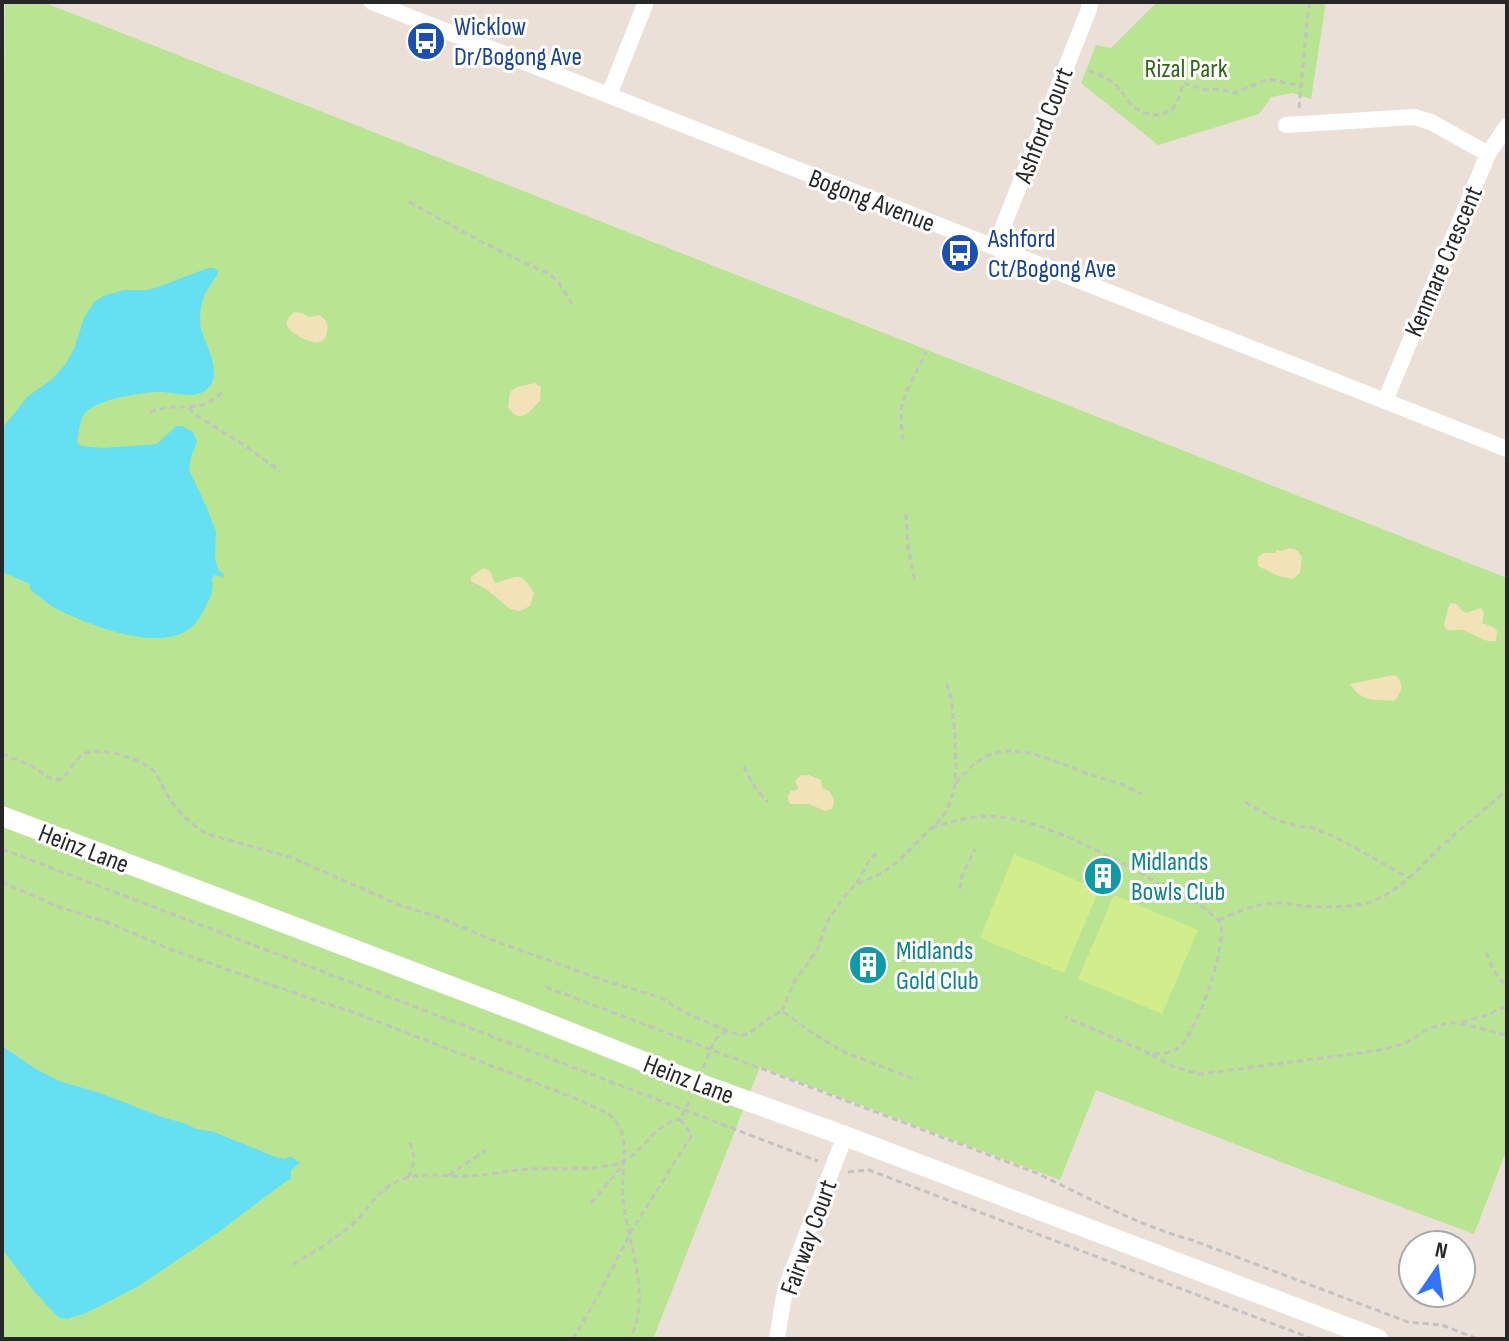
<svg xmlns="http://www.w3.org/2000/svg" width="1509" height="1341" font-family="'Sofia Sans Condensed',sans-serif">
<rect width="100%" height="100%" fill="#ebe0d8"/>
<path fill="#b9e491" d="M5 2H43L1507 578V1149L1474 1234 1291 1166 1096 1090 1060 1180 760 1067 653 1339H2V92L4 87Z
M1157 2H1326L1311 99 1292 93 1271 97 1259 114 1158 145 1081 83 1096 45 1111 48Z"/>
<path fill="#f2e2b8" d="M294 312 302 313 309 317 319 315C325 319 329 323 327 332 324 348 310 342 300 337 288 329 280 324 294 312Z
M535 383 541 387 540 401C530 411 520 426 508 407L510 392 517 387Z
M1289 548 1297 550 1302 557 1300 573 1293 579 1278 576 1258 566V557L1263 553H1275L1277 550 1282 551Z
M483 568 490 571 495 583C517 578 519 568 534 593L530 606 520 611 510 609 486 589 471 581V577Z
M1451 603 1457 604 1461 610 1466 613 1481 608 1484 613 1482 623 1493 627 1497 631 1496 641C1485 643 1476 635 1465 631 1458 628 1453 632 1446 629L1444 625C1446 619 1447 607 1451 603Z
M1394 675C1405 680 1402 694 1394 701 1373 699 1363 703 1350 684Z
M801 775H809L821 780 822 788 829 791C833 797 836 801 832 809L825 811 809 804H790C787 800 787 795 791 791L798 790V788L795 781Z"/>
<path fill="#d1ed8c" d="M1014 854 1099 890 1064 973 980 938Z
M1114 895 1198 930 1162 1014 1078 979Z"/>
<path fill="#65e0f3" d="M208 268H214L218 271V274C211 284 203 294 201 307 200 315 199 325 202 332 207 348 224 376 206 390 194 399 177 393 163 392 146 391 98 399 86 412 79 419 79 433 77 442L81 446 103 448 157 444 176 426H182L193 432 197 442 191 457 189 470 207 508 216 532 215 559 219 571 224 574 223 577 214 575 212 579C215 593 208 601 202 613 180 661 96 628 61 611 49 606 40 596 30 590V584L2 572V429L4 426 28 396 51 380 65 365 74 349 84 318 94 302 103 296 124 290H147L158 287Z
M2 1046 36 1069 59 1081 100 1093 162 1117 187 1124 196 1129 214 1132 276 1157 285 1159 290 1156 300 1163 291 1170V1179L285 1182 220 1231 137 1287 86 1313 67 1319 58 1317 34 1291 2 1249Z"/>
<g fill="none" stroke-linecap="round" stroke-linejoin="round">
<path stroke="#c3c3c3" stroke-width="3" stroke-dasharray="6 4" stroke-linecap="butt" d="M1089 70C1097 74 1105 77 1112 82 1121 88 1125 99 1133 106 1144 116 1164 119 1174 107 1179 100 1181 91 1183 83L1207 90 1219 89 1235 93 1263 81 1272 80 1301 86
M1299 108 1309 2
M409 202 482 242 551 275 559 283 573 305
M189 408 194 414 244 445 280 471
M150 412C182 400 197 417 225 390
M903 440C902 431 901 422 901 413 903 392 918 371 926 352
M906 514 908 546 915 582
M2 754 30 765 50 778 59 780C70 774 73 760 84 754 99 745 142 759 154 771 159 777 162 786 166 793 176 810 191 826 210 835L290 857 402 906 436 916 490 939 594 977 661 998 686 1013 730 1032
M744 767 756 789 768 802
M956 783C995 734 1028 751 1078 770 1099 778 1121 782 1141 794
M1245 802 1277 820 1297 826 1314 828 1341 840 1409 878
M932 828C952 820 978 815 999 817 1048 821 1122 863 1165 887 1184 897 1209 907 1221 924 1226 948 1198 1031 1179 1047 1171 1054 1159 1054 1149 1053L1065 1017
M2 849 818 1161
M2 882 59 907 107 922 172 950 303 996 358 1014 572 1097 608 1113 620 1127 623 1137C626 1158 621 1178 623 1199 628 1244 652 1295 630 1339
M857 883 869 861 876 853
M960 889 962 876 975 849
M1219 920C1237 912 1258 903 1278 903 1286 902 1294 905 1302 906 1323 907 1349 908 1370 902 1401 892 1423 863 1446 842 1466 824 1487 808 1507 790
M1486 953 1494 971 1507 988
M546 987 1034 1172C1086 1196 1136 1225 1192 1240L1408 1322 1442 1325 1478 1339
M782 1011 794 982 817 950 829 918 848 892 855 885 882 873 899 861 923 836 938 822 947 810 954 790 956 766 955 735 951 698 946 680
M1462 1022 1484 1016 1507 1006
M1152 1055 1174 1067 1200 1074 1375 1051 1406 1043 1428 1029 1448 1023H1458L1507 1035
M703 1068 714 1041 721 1034 727 1032 743 1035 749 1034 766 1020 782 1011 808 1030 844 1052 917 1080
M848 1172 869 1170 1313 1339
M449 1175 486 1150
M408 1177C415 1166 415 1155 410 1142
M591 1203 622 1166
M293 1264C312 1253 333 1241 349 1227 369 1211 378 1187 403 1179 422 1172 444 1176 464 1176 486 1176 508 1170 531 1169 559 1168 589 1171 616 1164 642 1157 653 1123 680 1119
M573 1339 597 1298 633 1228 692 1135 680 1119 692 1097"/>
<path stroke="#fff" stroke-width="16" d="M372 2 1507 449
M609 95 646 2
M1286 125 1414 117 1431 122 1488 154
M995 247 1089 9 1090 2
M1385 401 1488 154 1507 126
M777 1339 783 1301 788 1282 845 1136"/>
<path stroke="#fff" stroke-width="20" d="M2 816 519 1012 698 1083 845 1136 1378 1339"/>
</g>
<defs>
<symbol id="bus-disc" viewBox="-11 -11 22 22"><circle r="9.5" fill="#1a4fb4" stroke="#fff"/><path d="M-5-6H5V4H4V6H2V4H-2V6H-4V4H-5ZM-3.5-4V0h7V-4ZM-3.5 1.2v1.5H-2V1.2ZM2 1.2v1.5H3.5V1.2Z" fill="#fff"/></symbol>
<symbol id="building-disc" viewBox="-11 -11 22 22"><circle r="9.5" fill="#0f9aa8" stroke="#fff"/><path d="M-4-6H4V6H1V3H-1V6H-4ZM-2.5-4.3h1.7v1.8h-1.7ZM.8-4.3h1.7v1.8H.8ZM-2.5-1h1.7V.8h-1.7ZM.8-1h1.7V.8H.8Z" fill="#fff"/></symbol>
</defs>
<g fill-rule="evenodd">
<use href="#bus-disc" x="404" y="19" width="44" height="44"/>
<use href="#bus-disc" x="938" y="231" width="44" height="44"/>
<use href="#building-disc" x="1081" y="854" width="44" height="44"/>
<use href="#building-disc" x="846" y="943" width="44" height="44"/>
</g>
<g text-anchor="middle" stroke-width="6" stroke-linejoin="round" paint-order="stroke">
<g font-size="26" fill="#164399" stroke="#fff" text-anchor="start">
<text x="454" y="35">Wicklow<tspan x="454" dy="30">Dr/Bogong Ave</tspan></text>
<text x="988" y="247">Ashford<tspan x="988" dy="30">Ct/Bogong Ave</tspan></text>
</g>
<g font-size="26" fill="#316616" stroke="#fff">
<text x="1186" y="77">Rizal Park</text>
</g>
<g font-size="26" fill="#272727" stroke="#fff">
<text transform="translate(1043 125) rotate(-69)" y="9">Ashford Court</text>
<text transform="translate(872 200) rotate(21)" y="9">Bogong Avenue</text>
<text transform="translate(1443 261) rotate(-67)" y="9">Kenmare Crescent</text>
<text transform="translate(84 848) rotate(21)" y="9">Heinz Lane</text>
<text transform="translate(689 1079) rotate(21)" y="9">Heinz Lane</text>
<text transform="translate(808 1237) rotate(-70)" y="9">Fairway Court</text>
</g>
<g font-size="26" fill="#0d838f" stroke="#fff" text-anchor="start">
<text x="1131" y="870">Midlands<tspan x="1131" dy="30">Bowls Club</tspan></text>
<text x="896" y="959">Midlands<tspan x="896" dy="30">Gold Club</tspan></text>
</g>
</g>
<rect width="1509" height="1341" fill="none" stroke="#272727" stroke-width="8"/>
<g transform="translate(1437 1269) rotate(13)"><circle r="38" fill="#ffffff" stroke="#a9a9a9" stroke-width="2"/>
<path d="M0-6L14 30L0 20L-14 30Z" fill="#3173ff"/>
<text y="-12" font-size="22" font-weight="bold" text-anchor="middle" fill="#272727">N</text>
</g>
</svg>
